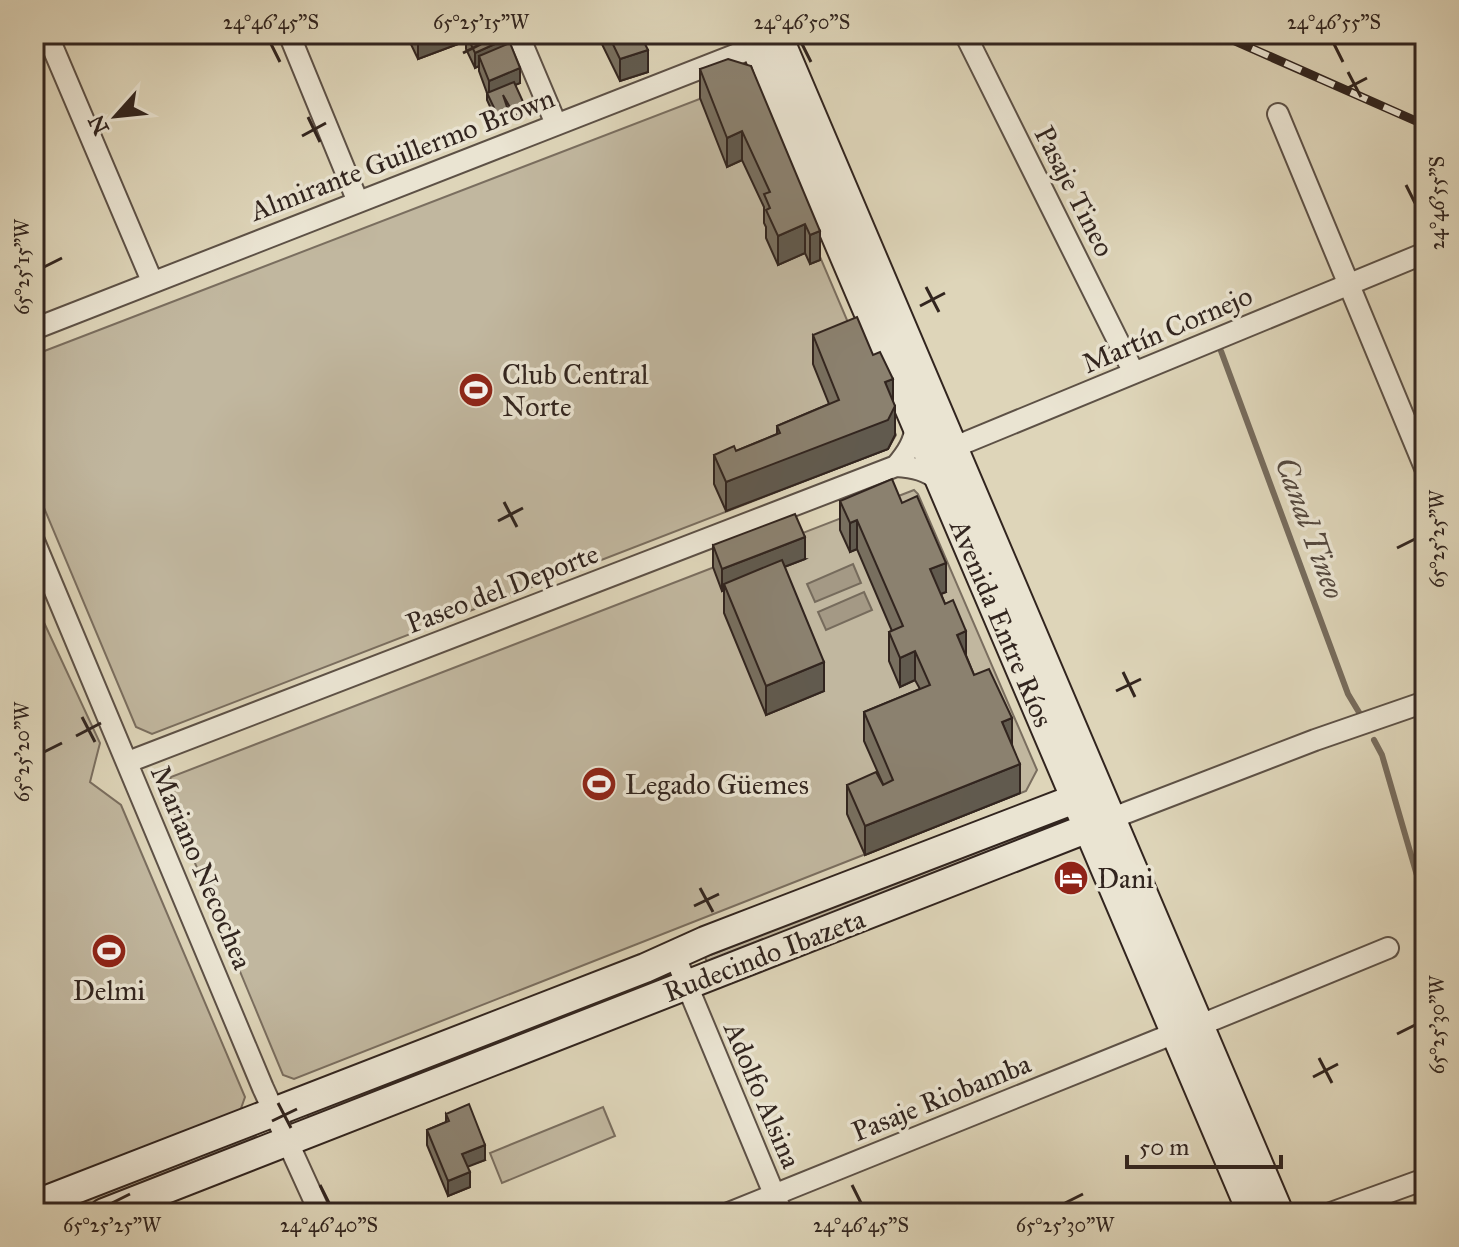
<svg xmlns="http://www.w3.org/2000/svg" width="1459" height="1247" font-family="'IM FELL Great Primer',serif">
<rect width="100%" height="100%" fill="#ded5b9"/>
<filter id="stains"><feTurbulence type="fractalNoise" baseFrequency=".0025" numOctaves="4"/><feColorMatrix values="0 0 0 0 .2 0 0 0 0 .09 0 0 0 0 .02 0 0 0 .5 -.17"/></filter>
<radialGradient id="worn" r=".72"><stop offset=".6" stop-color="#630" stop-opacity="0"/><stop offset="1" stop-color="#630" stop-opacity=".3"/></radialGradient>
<path fill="#c1b79f" stroke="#7a6e5f" stroke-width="2" d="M728 88 751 95 896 435 888 449 152 734 136 727 34 484V355Z
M914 490 918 494 1037 770 1026 791 294 1079 283 1075 165 791 171 777Z
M34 601 100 743 90 782 121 805 245 1097 239 1114 34 1196Z
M1056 818 1060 828 709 967 705 957Z
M657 973 661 983 310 1121 306 1111Z
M603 1107 615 1136 502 1183 490 1153Z
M254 1132 258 1142 78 1213H48Z"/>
<path fill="#a49985" stroke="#766b5c" stroke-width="2" d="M853 564 861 583 815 602 807 584Z
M864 592 872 610 826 630 818 612Z"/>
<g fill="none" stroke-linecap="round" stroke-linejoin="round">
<path stroke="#766b5c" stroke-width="6" d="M1221 351 1348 694 1363 719
M1374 740 1382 755 1425 903"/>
<defs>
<path id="street" d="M47 34 152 281
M289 34 358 202
M518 34 556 124
M965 34 1134 373
M1278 114 1425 468
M34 329 768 42
M916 424C915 441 907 453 896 466 914 467 927 470 941 482
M940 453 1425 253
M34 541 263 1088 320 1213
M128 762 896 466
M1110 819 1315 740 1425 702
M674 954 782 1213
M1198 1026 1388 948
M729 1213 1175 1033
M1331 1213 1425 1179"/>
<path id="secondary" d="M750 34 1252 1213
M777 34 1279 1213
M34 1205 645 968 705 941 1093 792
M104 1213 1106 821"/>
</defs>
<use href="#street" stroke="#5d5146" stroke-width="24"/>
<use href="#secondary" stroke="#32251f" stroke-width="32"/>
<use href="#street" stroke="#eae4d2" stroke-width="20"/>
<use href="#secondary" stroke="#eae4d2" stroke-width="28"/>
<defs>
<path id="rail" d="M1219 34 1425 125"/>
</defs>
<use href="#rail" stroke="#32251f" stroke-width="9"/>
<use href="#rail" stroke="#eae4d2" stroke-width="6" stroke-dasharray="18" stroke-linecap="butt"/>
</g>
<path fill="#786f5f" stroke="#32251f" stroke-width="2" d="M406 34H506L520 83 515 85 524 112 511 116 508 111V117L497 122 487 100V93L479 71V66L475 68 466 49V41L418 59Z
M597 34H640L648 72 620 81Z
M751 66 820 260 810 264 805 253 778 265 766 238V227L764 223V207L742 160 727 167 700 98V69Z
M813 335 893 401 895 435 888 449 726 511 714 484V455L736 451 777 434V426L829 404 813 364Z
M840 501 902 503 946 592 941 594 974 675 1012 744 1020 793 865 855 847 814V785L883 784 864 741V712L920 689 915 680 900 687 889 661V632L892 631 857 549 850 552 840 530Z
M713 545 805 559 784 567 824 691 766 715 724 613V590L722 591 713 567Z
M446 1114 485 1160 467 1166 470 1187 448 1196 427 1145V1130L446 1122Z"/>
<path fill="#615a4e" stroke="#32251f" stroke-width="2" d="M426 34H466V41L418 59V37Z
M508 38V53L479 56V66L475 68V53Z
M648 50V72L620 81V59Z
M520 68V83L489 96V81Z
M524 104V112L511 116V109Z
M508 110V117L497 122V114Z
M742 131V160L727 167V138Z
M805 224V253L778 265V236Z
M820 231V260L810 264V235Z
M893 379V408L885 382Z
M895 406V435L888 449 726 511V482Z
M857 520V549L850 552V523Z
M805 537V559L726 589 724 584V590L722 591V569Z
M946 563V592L930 598V569Z
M966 631V660L957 635Z
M915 651V680L900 687V658Z
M824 662V691L766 715V686Z
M1012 718V747L1002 722Z
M1020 764V793L865 855V826Z
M485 1145V1160L462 1169V1154Z
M470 1172V1187L448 1196V1181Z"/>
<path fill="#8b816f" stroke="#32251f" stroke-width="2" d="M466 34H506L508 38 475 53Z
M608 34H640L648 50 620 59Z
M510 43 520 68 489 81 479 56Z
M728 59 751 66 820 231 810 235 805 224 778 236 766 210 770 208 764 194 770 192 742 131 727 138 700 69Z
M514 82 524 104 511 109 503 95 508 110 497 114 487 93Z
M857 317 873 355 880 352 893 379 885 382 895 406 888 420 726 482 714 455 734 446 736 451 780 433 777 426 839 400 813 335Z
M892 479 902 503 917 496 946 563 930 569 945 604 953 600 966 631 957 635 974 675 989 669 1012 718 1002 722 1020 764 865 826 847 785 876 772 883 785 893 780 864 712 930 685 915 651 900 658 889 632 903 626 857 520 850 523 840 501Z
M795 514 805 537 722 569 713 545Z
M782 560 824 662 766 686 724 584Z
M469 1104 485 1145 462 1154 470 1172 448 1181 427 1130 449 1121 446 1114Z"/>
<path fill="none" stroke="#32251f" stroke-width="3" d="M271 44 280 62M802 44 811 62M1334 44 1343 62M463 53 481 44M1348 72 1361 97M1342 91 1367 78M308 117 320 142M302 136 326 123M1406 185 1415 203M44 267 62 258M926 287 939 312M920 306 945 293M504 502 517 527M498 521 523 508M1397 548 1415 539M1123 672 1135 697M1116 691 1141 679M82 717 95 742M76 736 101 723M44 752 62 743M700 888 713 912M694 906 719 894M1397 1034 1415 1025M1319 1058 1332 1083M1313 1077 1338 1064M278 1103 291 1128M272 1121 297 1109M320 1185 329 1203M852 1185 861 1203M112 1203 130 1194M1065 1203 1083 1194"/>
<defs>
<symbol id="stadium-disc" viewBox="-11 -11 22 22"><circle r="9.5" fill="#8f2418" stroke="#eae4d2"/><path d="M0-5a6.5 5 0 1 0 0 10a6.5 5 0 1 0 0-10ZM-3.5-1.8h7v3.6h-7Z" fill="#fff"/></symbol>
<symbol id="hotel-disc" viewBox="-11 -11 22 22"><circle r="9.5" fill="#8f2418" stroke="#eae4d2"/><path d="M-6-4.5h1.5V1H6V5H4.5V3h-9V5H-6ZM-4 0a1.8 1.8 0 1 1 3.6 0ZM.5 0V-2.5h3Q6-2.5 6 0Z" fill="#fff"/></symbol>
</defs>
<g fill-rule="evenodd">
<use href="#stadium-disc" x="456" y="370" width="40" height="40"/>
<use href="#stadium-disc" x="579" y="764" width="40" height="40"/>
<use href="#hotel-disc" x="1051" y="858" width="40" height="40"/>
<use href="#stadium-disc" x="89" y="931" width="40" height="40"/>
</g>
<g text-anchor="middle" stroke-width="7" stroke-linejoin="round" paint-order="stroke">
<g font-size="28" fill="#32251f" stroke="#eae4d2">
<text transform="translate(402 154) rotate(-21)" y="10">Almirante Guillermo Brown</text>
<text transform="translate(1075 191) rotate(63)" y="10">Pasaje Tineo</text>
<text transform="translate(1167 329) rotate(-23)" y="10">Martín Cornejo</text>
<text transform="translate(502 588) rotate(-21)" y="10">Paseo del Deporte</text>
<text transform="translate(1002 623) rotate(67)" y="10">Avenida Entre Ríos</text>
<text transform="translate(202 867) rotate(67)" y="10">Mariano Necochea</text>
<text transform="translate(764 955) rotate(-21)" y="10">Rudecindo Ibazeta</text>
<text transform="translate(763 1095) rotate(67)" y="10">Adolfo Alsina</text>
<text transform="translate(941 1097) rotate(-22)" y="10">Pasaje Riobamba</text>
</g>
<g font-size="28" fill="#32251f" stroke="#eae4d2" text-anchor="start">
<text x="502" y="384">Club Central<tspan x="502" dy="32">Norte</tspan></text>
<text x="625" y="794">Legado Güemes</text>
<text x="1097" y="888">Dani</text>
<text x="109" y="1000" text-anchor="middle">Delmi</text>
</g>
<g font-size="30" font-style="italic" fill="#54483e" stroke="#eae4d2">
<text transform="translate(1310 528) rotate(70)" y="10">Canal Tineo</text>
</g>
</g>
<rect width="1459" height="1247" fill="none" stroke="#ded5b9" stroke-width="88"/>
<g transform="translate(116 116) rotate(243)" stroke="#eae4d2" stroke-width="6" paint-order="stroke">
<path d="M0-6L14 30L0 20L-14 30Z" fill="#32251f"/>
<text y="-12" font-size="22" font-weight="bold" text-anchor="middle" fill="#32251f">N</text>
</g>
<path d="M1127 1155v12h154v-12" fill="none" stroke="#32251f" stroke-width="4"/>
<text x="1139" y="1155" font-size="24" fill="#32251f" stroke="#eae4d2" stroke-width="6" paint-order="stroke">50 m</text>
<rect x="44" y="44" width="1371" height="1159" fill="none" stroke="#32251f" stroke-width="3"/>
<g font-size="20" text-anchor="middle" fill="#32251f">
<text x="271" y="29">24°46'45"S</text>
<text x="481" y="29">65°25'15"W</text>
<text x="802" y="29">24°46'50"S</text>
<text x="1334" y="29">24°46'55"S</text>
<text transform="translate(1437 203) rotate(-90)" y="7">24°46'55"S</text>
<text transform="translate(22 267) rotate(-90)" y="7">65°25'15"W</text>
<text transform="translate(1437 539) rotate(-90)" y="7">65°25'25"W</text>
<text transform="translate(22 752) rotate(-90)" y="7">65°25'20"W</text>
<text transform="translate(1437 1025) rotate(-90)" y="7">65°25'30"W</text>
<text x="112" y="1232">65°25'25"W</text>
<text x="329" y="1232">24°46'40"S</text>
<text x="861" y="1232">24°46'45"S</text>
<text x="1065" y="1232">65°25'30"W</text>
</g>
<rect width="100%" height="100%" filter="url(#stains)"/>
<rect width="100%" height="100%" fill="url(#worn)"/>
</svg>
